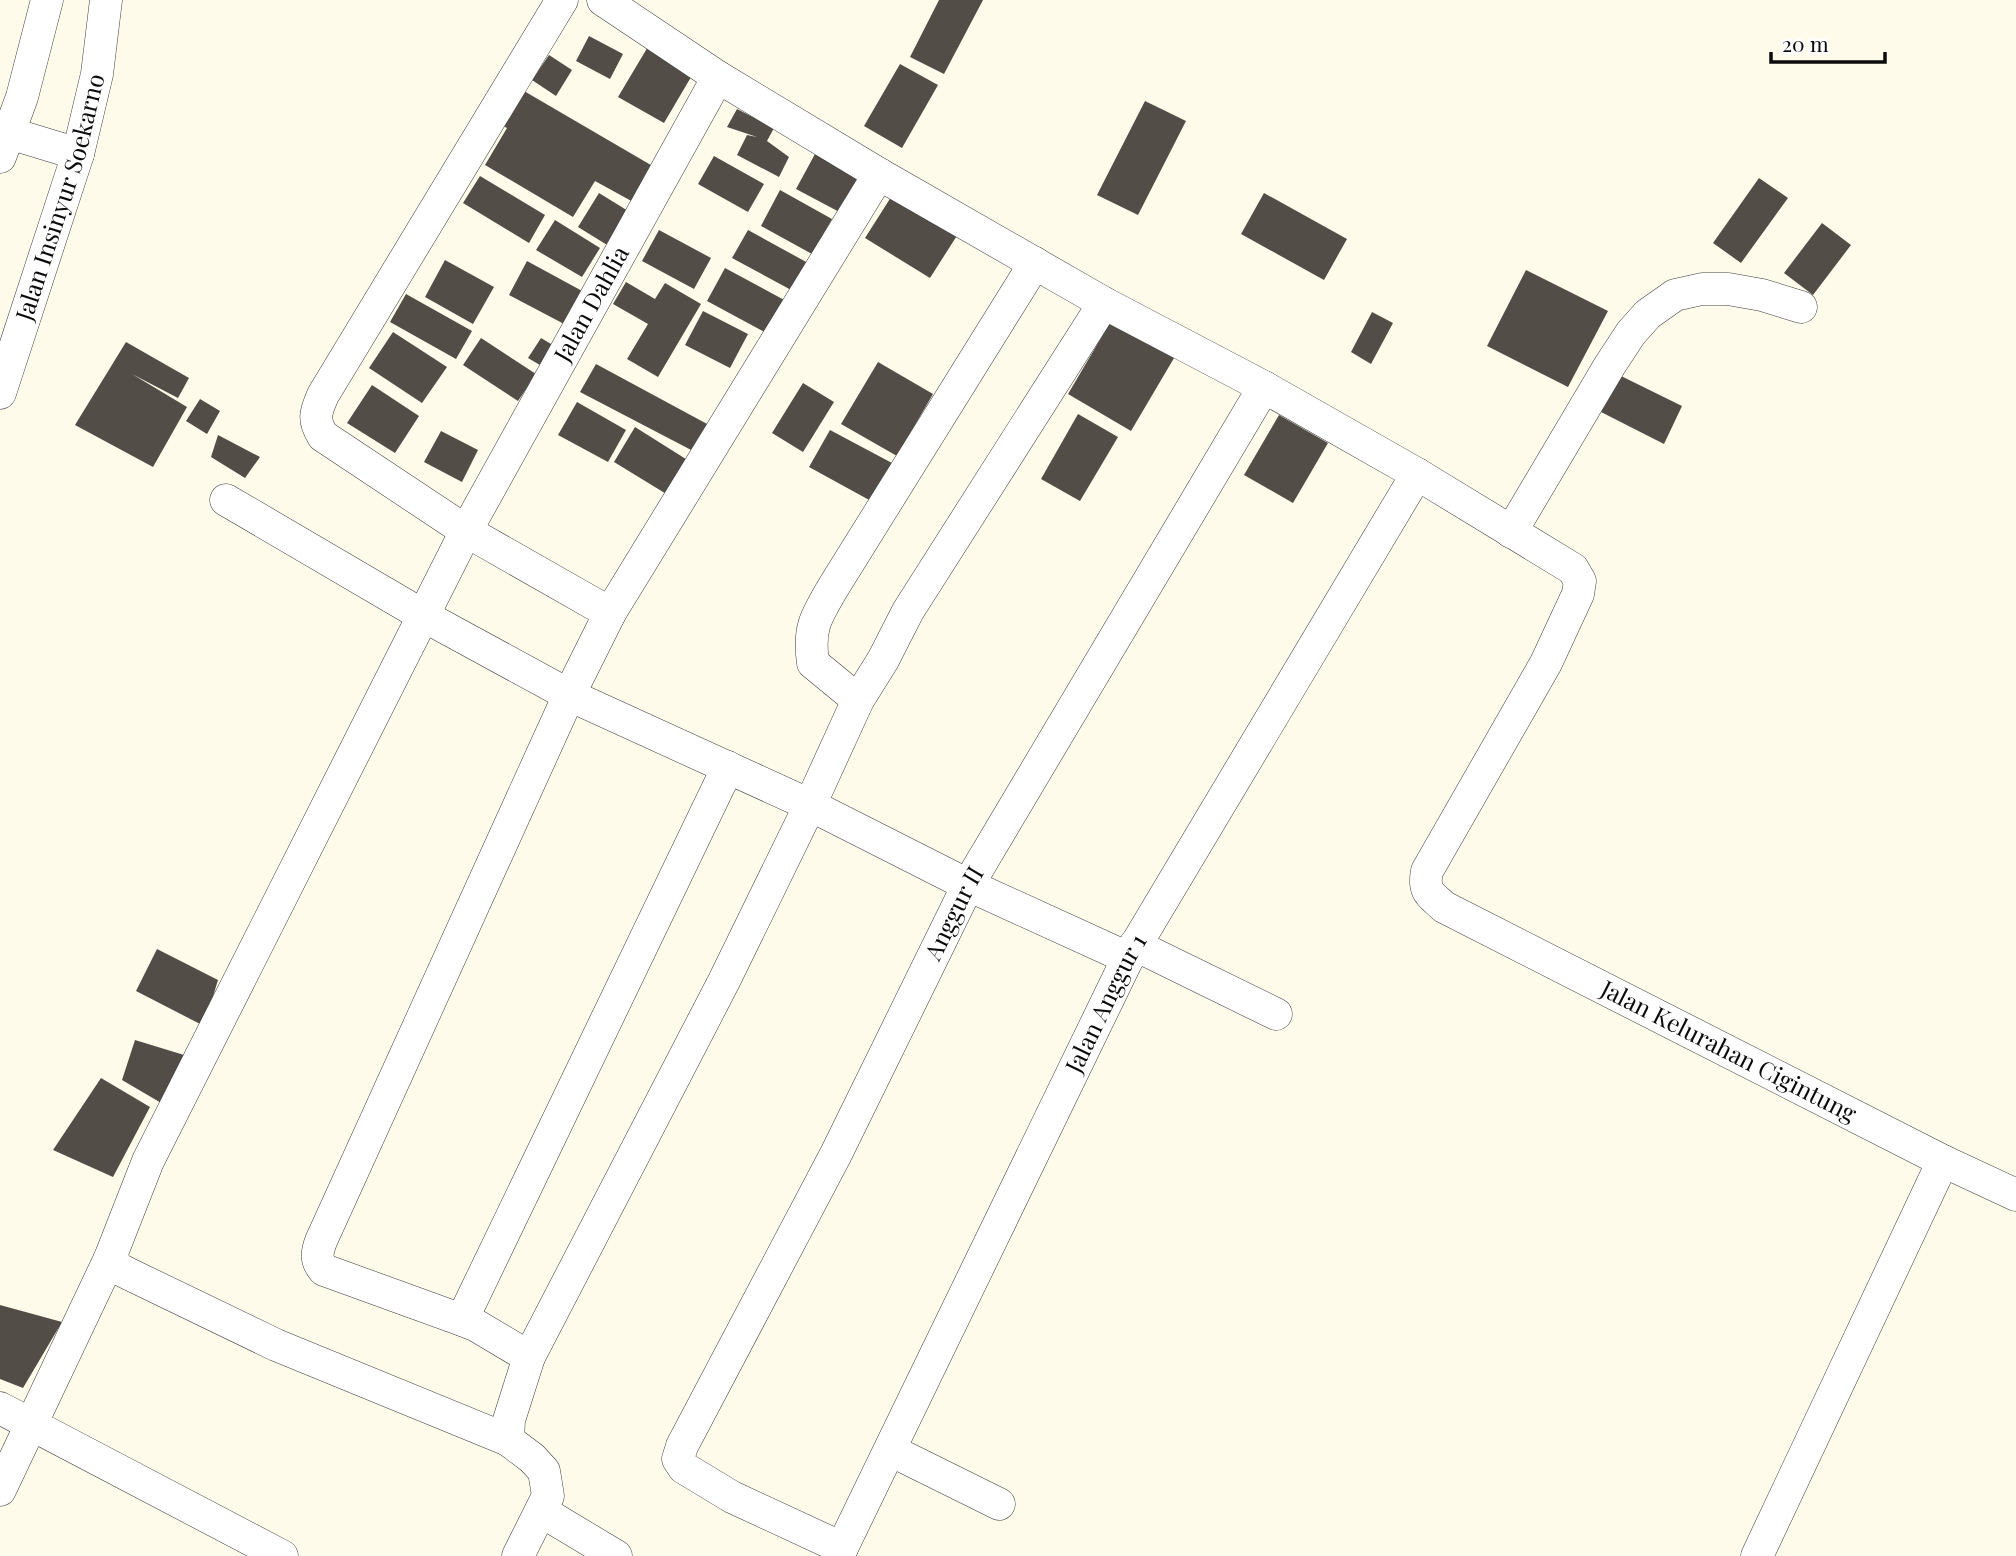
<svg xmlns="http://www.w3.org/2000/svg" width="2016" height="1556" font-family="'Playfair Display',serif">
<rect width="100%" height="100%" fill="#fefbea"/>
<path fill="#534d48" d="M939 0H983L944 74 910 57Z
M589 36 623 54 610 79 576 61Z
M649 45 694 72 664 123 618 97Z
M549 55 572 70 556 96 532 80Z
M900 64 938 85 902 148 864 126Z
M524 91 656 168 635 203 595 181 573 217 485 165 507 128 503 126Z
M1145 101 1186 121 1138 215 1097 195Z
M737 109 774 128 767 141 789 157 779 177 737 155 747 135 757 137 727 127Z
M815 154 864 180 845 215 796 189Z
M714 156 764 184 748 212 698 184Z
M480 176 545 215 529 243 463 203Z
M1759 178 1788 198 1741 263 1713 243Z
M780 190 832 219 812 254 761 226Z
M599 193 633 214 612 248 578 227Z
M1264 193 1347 239 1324 280 1241 234Z
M893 194 958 234 930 278 865 238Z
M555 220 600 248 582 277 536 250Z
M1822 223 1851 245 1813 295 1784 273Z
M659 230 711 258 694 289 642 261Z
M748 230 808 263 793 291 732 258Z
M445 260 494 287 473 324 425 297Z
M527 261 584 292 566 325 509 295Z
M725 268 788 302 770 335 707 301Z
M1526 270 1608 311 1568 387 1487 346Z
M626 282 655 299 665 283 701 304 658 377 627 359 648 324 613 304Z
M406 294 472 331 456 359 390 322Z
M703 311 748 334 730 368 685 345Z
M1372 312 1393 323 1371 364 1351 352Z
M1114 316 1177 353 1131 431 1068 394Z
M393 332 447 367 422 403 369 368Z
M481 338 536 374 518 401 463 365Z
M541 338 556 347 545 368 528 358Z
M126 342 189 378 178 398 132 374 187 407 153 467 75 425Z
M878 362 933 394 897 456 841 424Z
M596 364 709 425 695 452 580 392Z
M1619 375 1682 406 1664 444 1601 412Z
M803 383 834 402 803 452 772 433Z
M372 385 419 416 395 453 347 423Z
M200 399 220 411 207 434 186 421Z
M577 402 626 430 608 462 558 435Z
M1078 414 1118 437 1080 501 1041 479Z
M1279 415 1328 443 1293 503 1244 475Z
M635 427 689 461 668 495 614 462Z
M830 430 892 463 871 501 809 467Z
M441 431 478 450 462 482 424 462Z
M218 435 260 457 245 478 211 457Z
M157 949 218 980 204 1026 136 991Z
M135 1040 184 1055 168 1107 122 1080Z
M101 1078 150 1107 113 1177 53 1150Z
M0 1305 62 1322 23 1388 0 1379Z"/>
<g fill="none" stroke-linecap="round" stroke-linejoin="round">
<defs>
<g id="street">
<path d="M562 0 323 395C315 413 313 420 323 436L466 531 610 613"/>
<path id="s1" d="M603 0 718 77 879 174 1104 303 1264 387 1417 474 1573 569 1580 581 1578 594 1546 663 1427 871C1423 892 1430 894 1444 907L1943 1161 2016 1195"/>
<path d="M9 133 78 154"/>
<path d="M0 157 22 97 47 0"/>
<path id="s2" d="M0 393 78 154 97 74 106 0"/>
<path d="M226 500 424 616 569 695 810 805 968 885 1128 958"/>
<path d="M1511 532 1610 365 1631 333 1648 314 1675 295 1702 289H1728L1762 295 1801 307"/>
<path d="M858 700 813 663C808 627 816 617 834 586L1035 263"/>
<path d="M1135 945 1276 1014"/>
<path d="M110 1258 119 1269 131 1275 276 1345 508 1440"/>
<path d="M462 1320 324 1270C315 1260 317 1252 321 1241L569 695 610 613 879 174"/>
<path d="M529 1357 477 1326 462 1320 728 767"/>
<path d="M0 1408 282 1556"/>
<path d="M890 1450 999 1504"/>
<path id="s3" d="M0 1490 110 1258 148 1161 466 531 718 77"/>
<path d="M541 1511 616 1556"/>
<path id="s4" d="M842 1548 732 1497 684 1468 678 1459 682 1446 836 1154 968 885 1264 387"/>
<path d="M518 1556 548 1496 544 1471 532 1458 508 1440 509 1420 529 1357 724 981 810 805 858 700 883 660 908 611 1104 303"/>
<path id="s5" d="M838 1556 1128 958 1417 474"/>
<path d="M1757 1556 1943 1161"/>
</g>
</defs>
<use href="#street" stroke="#3e3e3e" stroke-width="33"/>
<use href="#street" stroke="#fff" stroke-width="32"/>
</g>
<g text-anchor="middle" stroke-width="7" stroke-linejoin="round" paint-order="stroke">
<g font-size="24" fill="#0b0b0b" stroke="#fff">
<text dy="8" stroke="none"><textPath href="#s2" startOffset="205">Jalan Insinyur Soekarno</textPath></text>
<text dy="8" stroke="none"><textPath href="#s3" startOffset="1326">Jalan Dahlia</textPath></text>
<text dy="8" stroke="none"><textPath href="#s4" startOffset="800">Anggur II</textPath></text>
<text dy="8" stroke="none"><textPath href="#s5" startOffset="614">Jalan Anggur 1</textPath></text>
<text dy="8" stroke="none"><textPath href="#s1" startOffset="1830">Jalan Kelurahan Cigintung</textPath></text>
</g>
</g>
<path d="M1771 52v10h114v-10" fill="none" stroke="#0b0b0b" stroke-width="3.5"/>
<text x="1782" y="52" font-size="21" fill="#0b0b0b" stroke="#ffffff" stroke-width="5" paint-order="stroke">20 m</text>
</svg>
